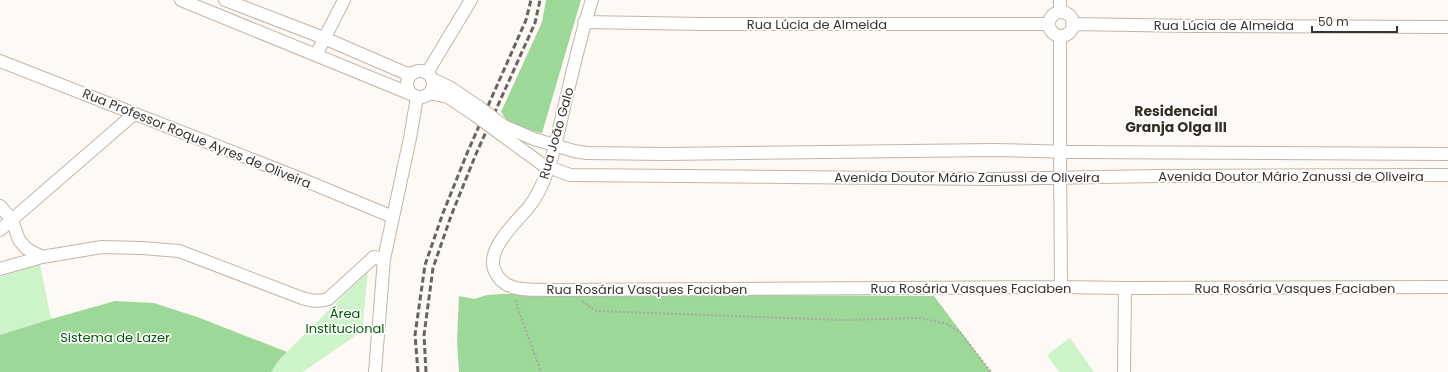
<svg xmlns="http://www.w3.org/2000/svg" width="1448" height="372" font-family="Poppins,sans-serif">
<rect width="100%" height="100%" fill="#fef9f4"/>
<path fill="#ccf4c8" d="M40 264 51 319 0 335V277Z
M368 271 362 331 303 372H271L279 360Z
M1070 338 1094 372H1059L1047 355Z"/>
<path fill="#9cd898" d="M546 0H581L542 133 522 129 509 123 501 112 542 22Z
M501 294 934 296 991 372H459L457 341 459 296 474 299 487 295Z
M115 301 154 303 200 318 287 352 279 360 271 372H0V335L51 319Z"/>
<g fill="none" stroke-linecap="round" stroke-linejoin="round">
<defs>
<path id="minor" d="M181 0 411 94
M225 0 324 38 405 73 412 74
M592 0C580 37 572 74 563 112 556 142 548 184 528 208 515 223 487 249 494 269 503 294 531 289 552 290L1061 287 1125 288 1448 287
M1060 12V0
M1049 24a12 12 0 1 1 24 0a12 12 0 1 1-24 0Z
M584 22 704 24H1049
M1072 24 1195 26 1448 27
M1060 36V152L1061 287
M316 55 344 0
M0 61 299 178 393 217
M407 84a13 13 0 1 1 26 0a13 13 0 1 1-26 0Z
M427 73 471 0
M432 79 451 88 479 107
M429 93 448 97 475 115
M504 126 534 139 574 151 587 153 665 154 994 150 1074 152 1448 154
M498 132 543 165 570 175 995 179 1160 176 1448 175
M0 206 12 220 19 240 27 249 42 257
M0 230 134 114
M0 269 42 257 102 247 142 248 179 251 302 298C312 301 318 302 328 299L374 257 384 259
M375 372 384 259 410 138 417 97
M1124 372 1125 288"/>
</defs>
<use href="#minor" stroke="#c2b5a9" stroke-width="14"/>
<path stroke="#aba6a1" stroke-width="2" stroke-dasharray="2 2" stroke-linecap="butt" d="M515 300 541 372
M582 301 596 311 843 320 921 318 947 324 960 332 991 372"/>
<use href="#minor" stroke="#fff" stroke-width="12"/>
<path stroke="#6a6460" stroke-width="3" stroke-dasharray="6 3" stroke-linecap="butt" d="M418 372 415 335 425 265 443 213 468 151 526 20 531 0
M426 372 424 335 433 268 451 216 476 154 535 23 540 0"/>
<defs>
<path id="minor-bridge" d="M479 107 504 126
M475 115 498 132"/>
</defs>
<use href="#minor-bridge" stroke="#c2b5a9" stroke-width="14" stroke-linecap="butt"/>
<use href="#minor-bridge" stroke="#fff" stroke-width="12"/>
</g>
<g text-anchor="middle" stroke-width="3.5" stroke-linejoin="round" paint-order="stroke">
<g font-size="13" fill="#3a3430" stroke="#fff">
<text x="817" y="29">Rua Lúcia de Almeida</text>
<text x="1224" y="30">Rua Lúcia de Almeida</text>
<text transform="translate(556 133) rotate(-74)" y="5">Rua João Galo</text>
<text transform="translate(197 138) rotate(22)" y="5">Rua Professor Roque Ayres de Oliveira</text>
<text x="1291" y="181">Avenida Doutor Mário Zanussi de Oliveira</text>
<text x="967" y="182">Avenida Doutor Mário Zanussi de Oliveira</text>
<text x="971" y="293">Rua Rosária Vasques Faciaben</text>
<text x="1295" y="293">Rua Rosária Vasques Faciaben</text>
<text x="647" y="294">Rua Rosária Vasques Faciaben</text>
</g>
<g font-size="13" fill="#005b05" stroke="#fff">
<text x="345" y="318">Área<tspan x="345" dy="15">Institucional</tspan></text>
<text x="115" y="342">Sistema de Lazer</text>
</g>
<g font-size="14" font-weight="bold" fill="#372d23" stroke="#fff">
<text x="1176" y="116">Residencial<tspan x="1176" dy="16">Granja Olga III</tspan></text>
</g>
</g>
<path d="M1312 26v6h85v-6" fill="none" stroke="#3a3430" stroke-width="2"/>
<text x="1318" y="26" font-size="12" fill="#3a3430" stroke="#ffffff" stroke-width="3" paint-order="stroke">50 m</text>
</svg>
